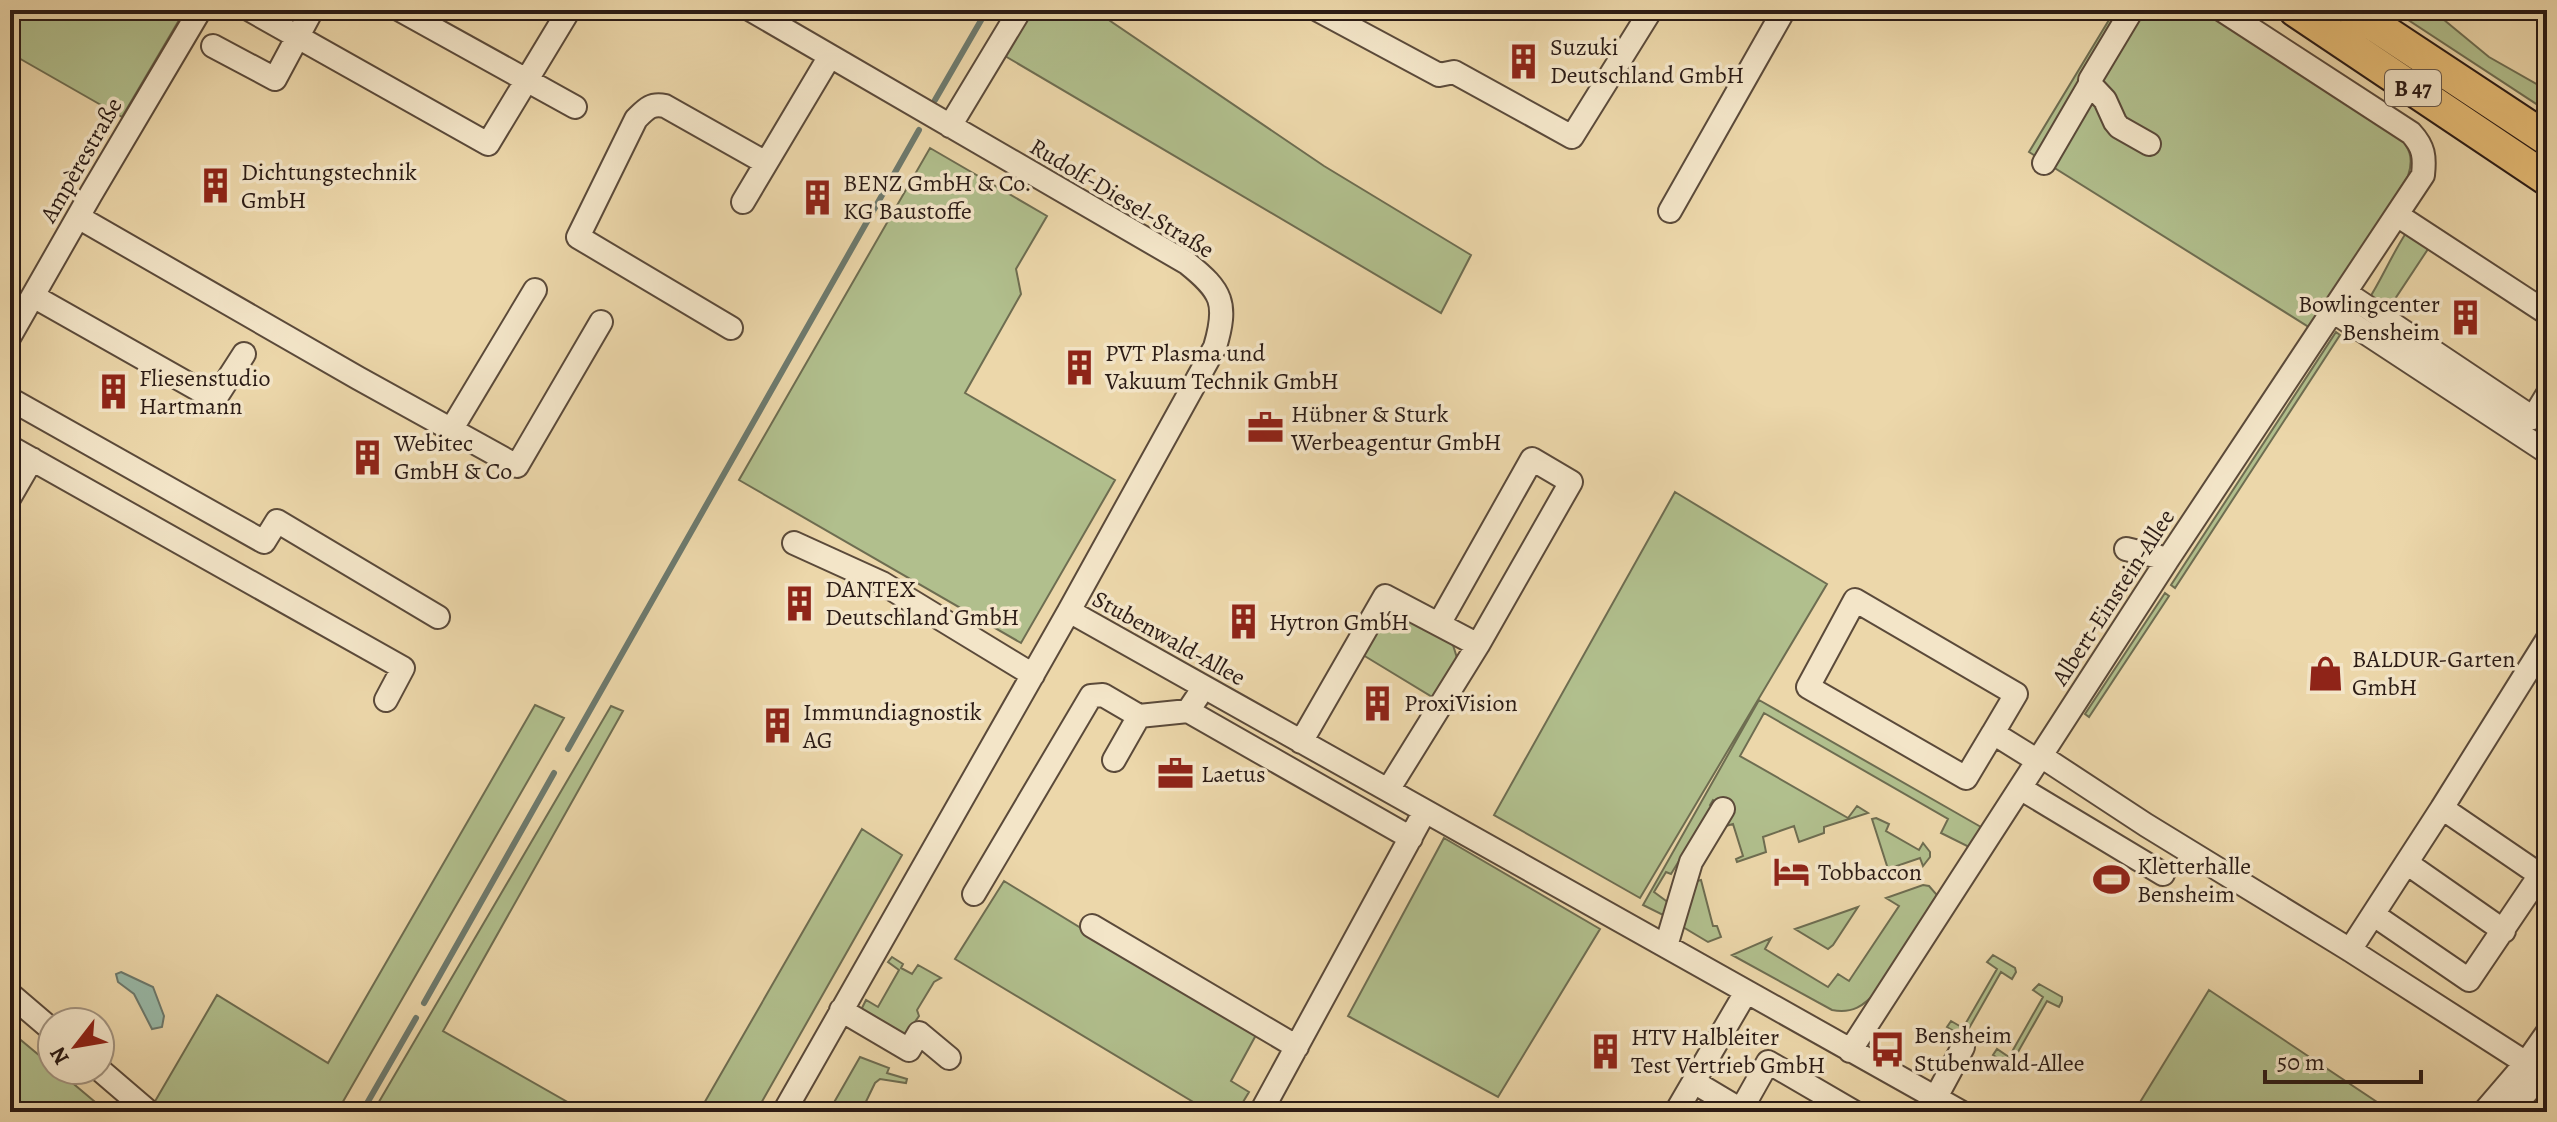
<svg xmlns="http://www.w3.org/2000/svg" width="2557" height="1122" font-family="Alegreya,serif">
<rect width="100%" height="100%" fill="#ecd7aa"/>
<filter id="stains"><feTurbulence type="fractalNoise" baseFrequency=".0025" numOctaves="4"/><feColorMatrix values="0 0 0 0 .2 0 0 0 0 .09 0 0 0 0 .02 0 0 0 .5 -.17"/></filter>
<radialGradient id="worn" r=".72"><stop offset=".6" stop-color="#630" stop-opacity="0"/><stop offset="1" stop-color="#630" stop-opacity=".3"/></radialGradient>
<path fill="#b1bf8d" stroke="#6e6d51" stroke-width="2" d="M10 10H185L122 117 10 53Z
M1031 10H1094L1324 166 1471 255 1441 313 1005 56Z
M2115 10H2209L2397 134C2410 148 2414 158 2408 176L2312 329 2029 152Z
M2393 10H2432L2489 57 2547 90V111Z
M930 148 1047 216 1016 269 1021 294 965 393 1115 480 1021 643 739 480Z
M2406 233 2430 246 2385 314 2367 302C2382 279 2391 256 2406 233Z
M2336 332 2340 335 2175 588 2171 585Z
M1675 492 1827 584 1640 898 1494 815Z
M2165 593 2169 596 2089 717 2085 714Z
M1397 614 1453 645 1457 658 1434 698 1363 655 1385 618Z
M1759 700 1981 827 1969 847 1941 833 1948 819 1764 713 1740 756 1848 818 1857 806 1868 813 1824 827V833L1799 842 1794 826 1763 837 1766 852 1737 862 1736 859 1743 856 1733 824 1726 826 1724 819 1729 809 1713 800 1710 805 1712 807 1671 874 1666 872 1654 892 1669 903 1663 915 1643 905Z
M535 705 564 718 337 1112H165L154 1103 217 995 328 1063Z
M611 706 623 711 443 1031 585 1112H373Z
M1876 818 1889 824 1886 831 1919 850 1923 843 1930 852V857L1923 866 1920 858 1888 869 1872 819Z
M862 829 902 855 756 1112H699Z
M1444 838 1600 929 1498 1097 1348 1016Z
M1701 880 1713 926H1717L1721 937 1708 942 1683 927 1697 881Z
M1004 881 1256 1035 1231 1081 1249 1092 1237 1112H1210L955 959Z
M1923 885 1929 886 1937 895 1877 991C1864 1006 1852 1014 1832 1010L1732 955 1771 938 1765 949 1828 987 1838 974 1849 981 1899 906 1886 898Z
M1858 907 1833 945 1828 949 1795 929Z
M1993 955 2015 968 2016 972 2012 979 2001 972 1968 1030 1979 1039 1975 1044 1947 1027 1951 1021 1963 1028 1997 969 1987 962Z
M892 957 903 964 901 968 912 974 918 965 941 978 934 982 917 1010 919 1016 906 1035 859 1014 866 1000 878 1007 899 970 888 962Z
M2039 984 2062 997V1001L2059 1007 2047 1001 2014 1059 2025 1067 2021 1073 1993 1055 1997 1049 2009 1057 2043 997 2033 990Z
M2209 990 2392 1112H2134Z
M10 1031 52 1066V1070H57L107 1112H10Z
M860 1057 889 1068 887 1073 907 1079 906 1083 880 1079 875 1083 861 1112H833L832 1106Z"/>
<path fill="#99baa9" stroke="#6d7a6e" stroke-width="2" d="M121 972 153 987 164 1016 162 1027 152 1029 134 994 118 982 116 974Z"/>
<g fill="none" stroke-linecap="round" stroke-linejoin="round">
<path stroke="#6d7a6e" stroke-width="6" d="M935 100 987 10
M568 749 919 130
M424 1003 554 773
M362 1112 416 1018"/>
<defs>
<path id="minor" d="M250 10 488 144 569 10
M400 10 575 107
M751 10 1187 263C1222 291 1228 303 1215 347L1069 611 784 1112
M1318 10 1439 75 1454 72 1572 137 1651 10
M2132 10 2090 80V84L2105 100 2115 122 2119 127 2149 144
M213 46 275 79 312 10
M950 126 1020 10
M2044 163 2090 84
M743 202 830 56
M1670 211 1784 10
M2397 215 2547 313
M78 217 358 378 517 466 601 322
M2346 293 2533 418 2547 395
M33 296 215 399 244 354
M2334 312 2547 452
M731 328 578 237 636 119C646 109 651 103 665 106L766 163
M10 336 91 194 200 10
M10 399 264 542 277 521 438 617
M451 430 535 290
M10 447 403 668 386 700
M10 497 32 459
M794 543 882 583 1033 675
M2126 549 2168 559
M1069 611 1961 1112
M1439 624 1532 459 1571 482 1478 645
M1188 711 1411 838
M1993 733 2016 694 1855 600 1808 687 1966 778 1993 733 2038 761
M1301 742 1385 596 1478 645 1388 790
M2041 756 2146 825 2350 950 2526 1063
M1114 760 1139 716
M2020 788 2163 874
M2442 808 2547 640
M2408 864 2504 931
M974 894 1091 696 1103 695 1139 716 1188 711 1204 687
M1092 926 1297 1047
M1666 946 1691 862 1723 809
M2350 950 2442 808 2540 875 2469 980 2374 915
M10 994 52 1030
M841 1010 909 1050 919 1033 949 1058
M1850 1051 2168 559 2423 175C2425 157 2424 147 2411 133L2222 10
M100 1070 149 1112
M1694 1082 1741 1110 1768 1062 1854 1112
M1261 1112 1425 811
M1676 1112 1746 992
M1928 1112 1963 1047
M2484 1112 2526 1063 2547 1033
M2509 1112 2547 1069"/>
<path id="highway" d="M2295 10 2547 179
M2352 10 2547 139"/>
</defs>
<use href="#minor" stroke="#5b4a3a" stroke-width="26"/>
<use href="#highway" stroke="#2b1b15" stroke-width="36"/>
<use href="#minor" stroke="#f3e5c8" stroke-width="22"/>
<use href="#highway" stroke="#e6bc75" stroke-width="32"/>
</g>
<defs>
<symbol id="building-bare" viewBox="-9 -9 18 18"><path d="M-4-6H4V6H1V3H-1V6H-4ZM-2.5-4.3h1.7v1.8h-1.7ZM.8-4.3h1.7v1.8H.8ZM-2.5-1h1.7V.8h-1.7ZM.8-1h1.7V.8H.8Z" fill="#8f2418" stroke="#f3e5c8" stroke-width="2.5" paint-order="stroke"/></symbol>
<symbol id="office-bare" viewBox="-9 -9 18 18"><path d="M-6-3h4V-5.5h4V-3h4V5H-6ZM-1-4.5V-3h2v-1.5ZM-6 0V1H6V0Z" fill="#8f2418" stroke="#f3e5c8" stroke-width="2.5" paint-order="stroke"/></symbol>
<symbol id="shop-bare" viewBox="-9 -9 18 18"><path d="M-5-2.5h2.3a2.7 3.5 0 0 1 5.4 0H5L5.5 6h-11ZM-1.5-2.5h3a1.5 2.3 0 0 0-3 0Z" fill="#8f2418" stroke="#f3e5c8" stroke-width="2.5" paint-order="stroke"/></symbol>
<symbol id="hotel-bare" viewBox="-9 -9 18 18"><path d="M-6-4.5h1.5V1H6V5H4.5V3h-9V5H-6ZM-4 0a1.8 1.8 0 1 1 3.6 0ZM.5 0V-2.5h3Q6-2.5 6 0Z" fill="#8f2418" stroke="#f3e5c8" stroke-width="2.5" paint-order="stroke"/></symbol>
<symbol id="stadium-bare" viewBox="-9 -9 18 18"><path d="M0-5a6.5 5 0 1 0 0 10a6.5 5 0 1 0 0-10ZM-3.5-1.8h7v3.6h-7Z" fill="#8f2418" stroke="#f3e5c8" stroke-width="2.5" paint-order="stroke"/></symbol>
<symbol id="bus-bare" viewBox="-9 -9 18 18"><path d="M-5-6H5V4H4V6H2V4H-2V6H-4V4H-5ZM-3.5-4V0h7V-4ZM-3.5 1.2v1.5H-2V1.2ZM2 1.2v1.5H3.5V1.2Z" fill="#8f2418" stroke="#f3e5c8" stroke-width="2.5" paint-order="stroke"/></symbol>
</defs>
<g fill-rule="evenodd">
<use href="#building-bare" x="1498" y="36" width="51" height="51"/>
<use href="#building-bare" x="190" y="160" width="51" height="51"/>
<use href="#building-bare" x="792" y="172" width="51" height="51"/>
<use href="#building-bare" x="2440" y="292" width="51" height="51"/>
<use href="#building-bare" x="1054" y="342" width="51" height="51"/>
<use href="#building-bare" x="88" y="366" width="51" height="51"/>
<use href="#office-bare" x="1240" y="402" width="51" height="51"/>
<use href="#building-bare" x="342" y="432" width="51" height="51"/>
<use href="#building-bare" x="774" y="578" width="51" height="51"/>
<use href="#building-bare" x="1218" y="596" width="51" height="51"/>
<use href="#shop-bare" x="2300" y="648" width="51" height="51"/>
<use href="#building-bare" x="1352" y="678" width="51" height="51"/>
<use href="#building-bare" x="752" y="700" width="51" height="51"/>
<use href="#office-bare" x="1150" y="748" width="51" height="51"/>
<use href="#hotel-bare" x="1766" y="846" width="51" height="51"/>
<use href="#stadium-bare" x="2086" y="854" width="51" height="51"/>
<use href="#bus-bare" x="1862" y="1024" width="51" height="51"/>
<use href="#building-bare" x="1580" y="1026" width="51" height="51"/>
</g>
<g text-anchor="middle" stroke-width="7" stroke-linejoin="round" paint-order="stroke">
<rect fill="#f3e5c8" stroke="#67584b" stroke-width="2" x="2385" y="70" width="56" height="36" rx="6"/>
<g font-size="22" font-weight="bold" fill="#2b1b15">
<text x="2413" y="96">B 47</text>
</g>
<g font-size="24" fill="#2b1b15" stroke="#f3e5c8" text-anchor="start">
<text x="1550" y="55">Suzuki<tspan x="1550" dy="28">Deutschland GmbH</tspan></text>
<text x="241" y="180">Dichtungstechnik<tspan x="241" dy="28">GmbH</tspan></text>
<text x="843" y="191">BENZ GmbH &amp; Co.<tspan x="843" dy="28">KG Baustoffe</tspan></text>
<text x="2440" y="312" text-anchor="end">Bowlingcenter<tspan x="2440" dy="28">Bensheim</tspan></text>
<text x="1105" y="361">PVT Plasma und<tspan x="1105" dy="28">Vakuum Technik GmbH</tspan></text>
<text x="139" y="386">Fliesenstudio<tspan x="139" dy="28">Hartmann</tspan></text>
<text x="1291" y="422">Hübner &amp; Sturk<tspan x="1291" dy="28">Werbeagentur GmbH</tspan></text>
<text x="394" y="451">Webitec<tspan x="394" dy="28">GmbH &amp; Co</tspan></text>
<text x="825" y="597">DANTEX<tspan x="825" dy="28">Deutschland GmbH</tspan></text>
<text x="1269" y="630">Hytron GmbH</text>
<text x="2352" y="667">BALDUR-Garten<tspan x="2352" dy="28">GmbH</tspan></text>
<text x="1404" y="711">ProxiVision</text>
<text x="803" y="720">Immundiagnostik<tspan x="803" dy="28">AG</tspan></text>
<text x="1201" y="782">Laetus</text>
<text x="2137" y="874">Kletterhalle<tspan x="2137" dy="28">Bensheim</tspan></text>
<text x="1818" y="880">Tobbaccon</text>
<text x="1914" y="1043">Bensheim<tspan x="1914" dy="28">Stubenwald-Allee</tspan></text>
<text x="1631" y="1045">HTV Halbleiter<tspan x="1631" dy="28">Test Vertrieb GmbH</tspan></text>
</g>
<g font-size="24" fill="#2b1b15" stroke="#f3e5c8">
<text transform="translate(81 160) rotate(-60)" y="8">Ampèrestraße</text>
<text transform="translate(1122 198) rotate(31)" y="8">Rudolf-Diesel-Straße</text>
<text transform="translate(2113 597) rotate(-57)" y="8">Albert-Einstein-Allee</text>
<text transform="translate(1169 638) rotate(29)" y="8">Stubenwald-Allee</text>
</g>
</g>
<rect width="2557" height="1122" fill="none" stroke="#ecd7aa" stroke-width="40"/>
<rect x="12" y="12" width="2533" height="1098" fill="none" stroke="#2b1b15" stroke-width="4"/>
<rect x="20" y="20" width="2517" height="1082" fill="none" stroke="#2b1b15" stroke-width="2"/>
<g transform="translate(76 1046) rotate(239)"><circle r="38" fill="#f3e5c8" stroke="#a39480" stroke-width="2"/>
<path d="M0-6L14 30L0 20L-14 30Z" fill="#8f2418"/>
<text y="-12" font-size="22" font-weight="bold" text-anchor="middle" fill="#2b1b15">N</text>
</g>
<path d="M2265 1070v12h156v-12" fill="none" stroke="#2b1b15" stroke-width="4"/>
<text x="2277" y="1070" font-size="24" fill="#2b1b15" stroke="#f3e5c8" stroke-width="6" paint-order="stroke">50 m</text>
<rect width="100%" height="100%" filter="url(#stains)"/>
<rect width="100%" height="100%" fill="url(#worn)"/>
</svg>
